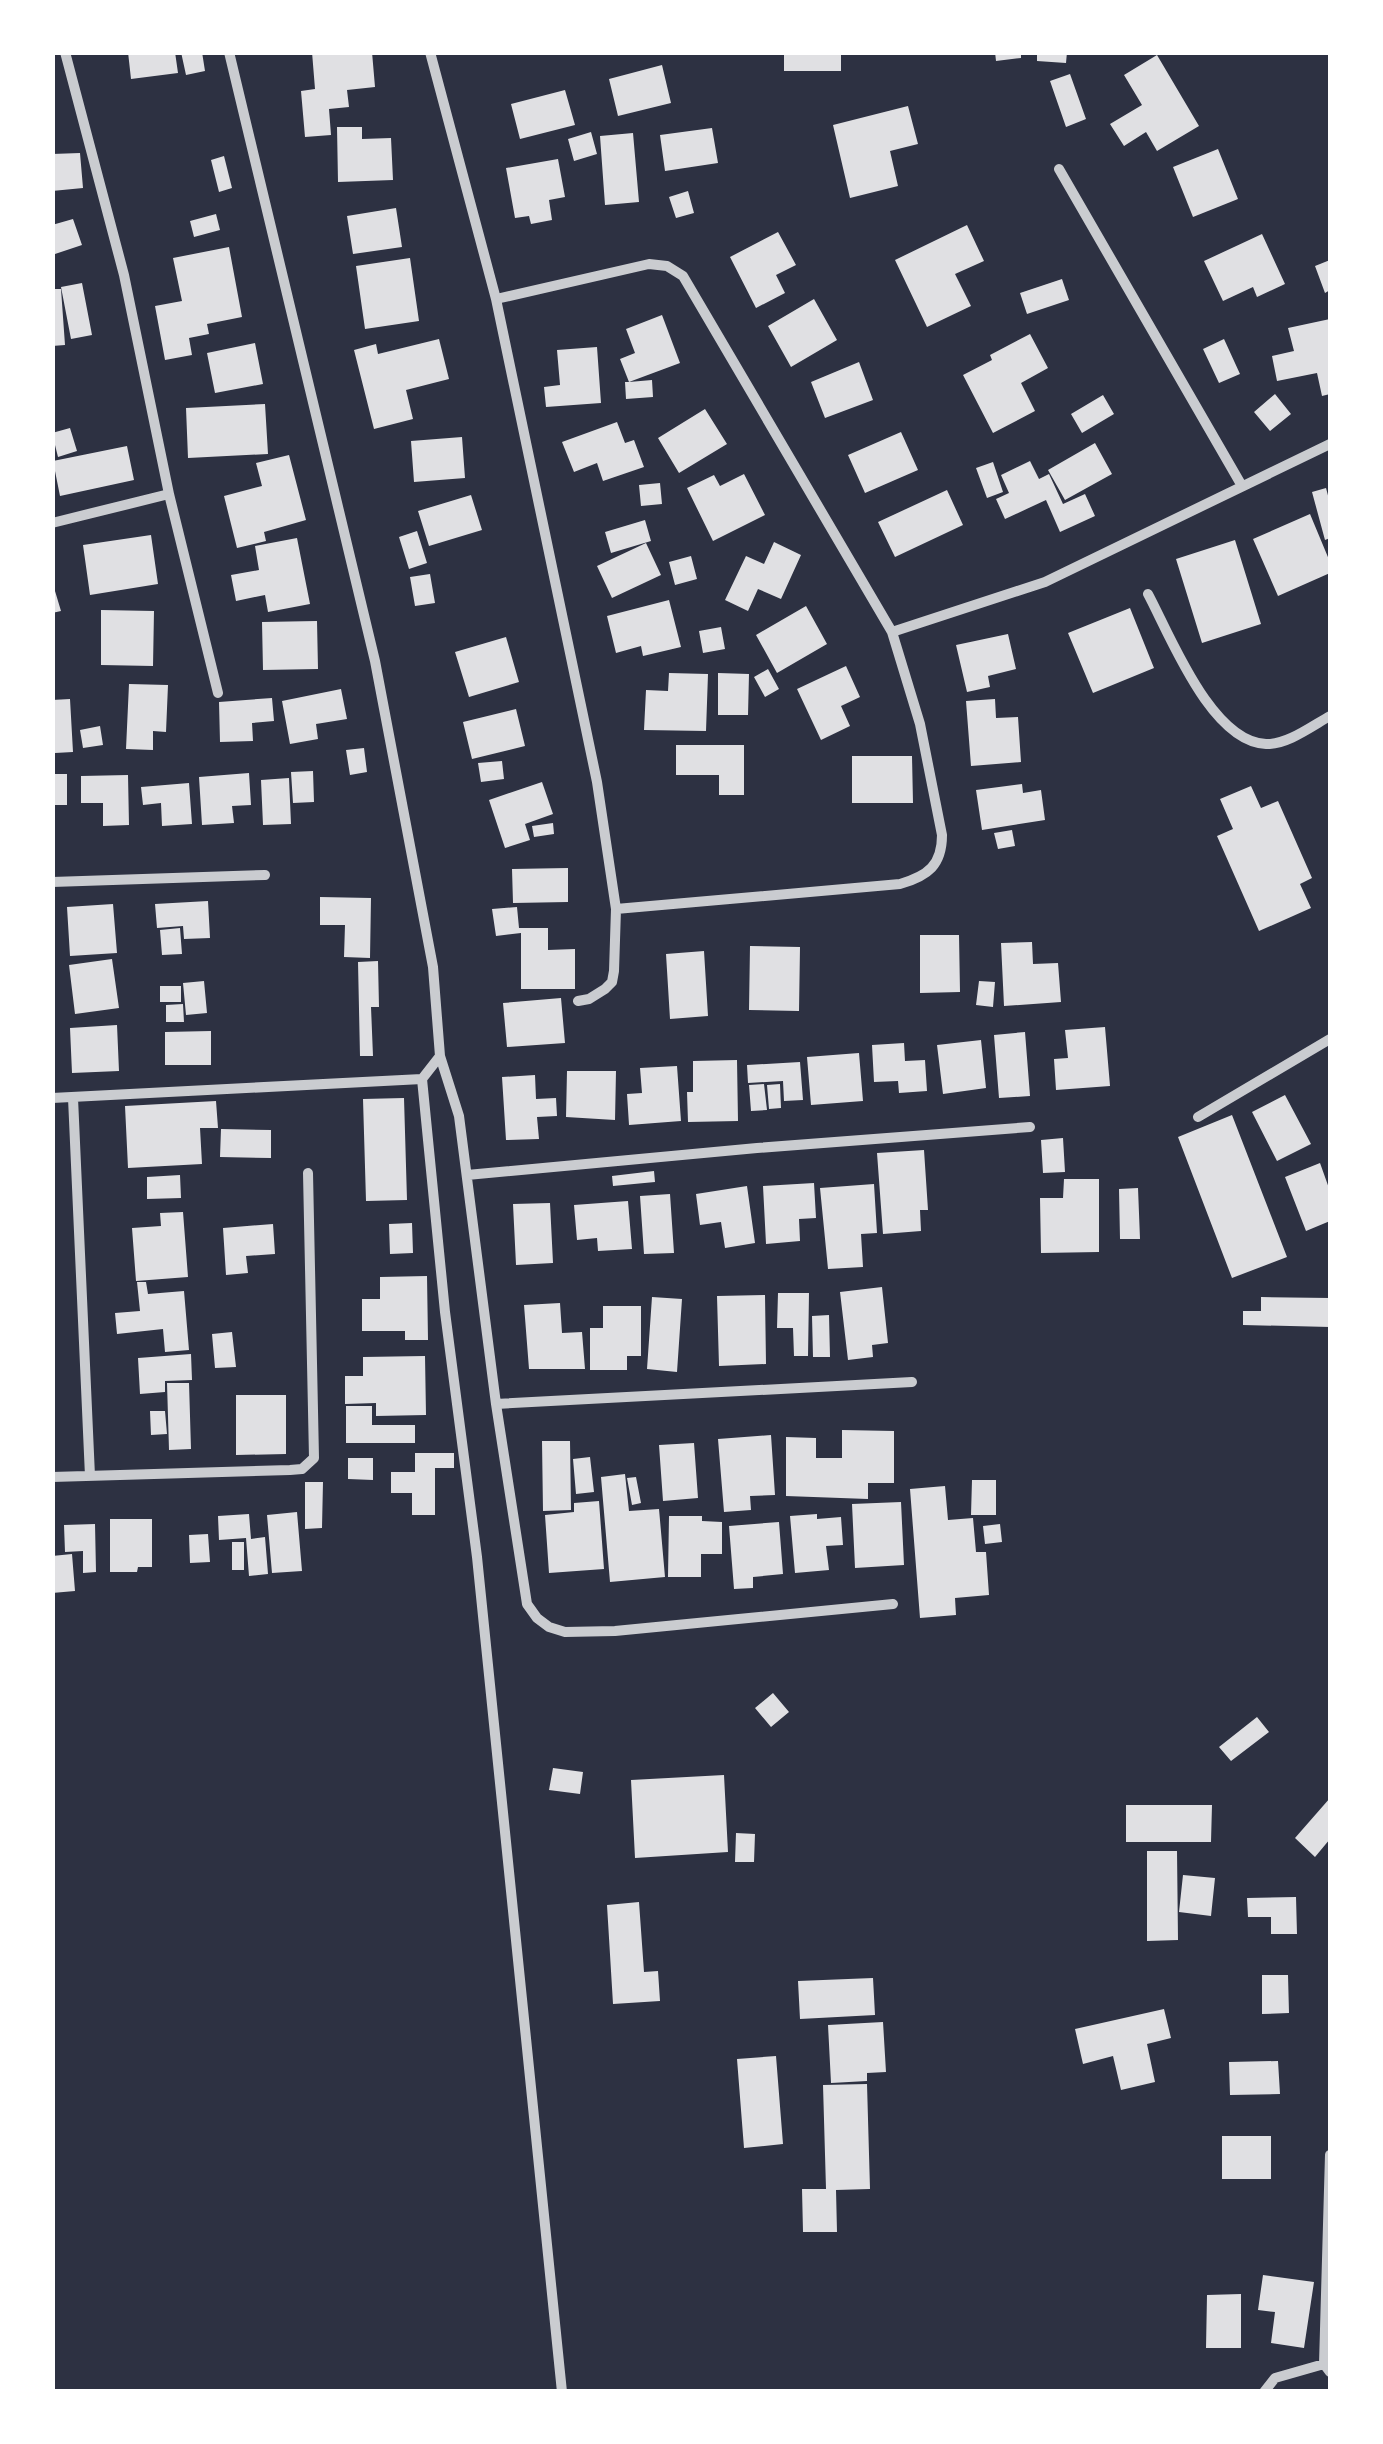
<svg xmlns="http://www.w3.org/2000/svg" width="1383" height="2444" font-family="'Playfair Display',serif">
<rect width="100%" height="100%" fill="#2d3142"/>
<path fill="#e0e0e3" d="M128 52H175L178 73 131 79Z
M181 52H202L205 71 186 75Z
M312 52H372L375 87 347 90 349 107 329 109 331 135 305 137 301 91 315 89Z
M784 52H841V71H784Z
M995 52H1021V58L996 61Z
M1037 52H1067L1066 63 1037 61Z
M1157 55 1199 126 1157 151 1146 132 1124 146 1110 124 1142 105 1124 75Z
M662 65 671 103 618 116 609 79Z
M1070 74 1086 119 1066 127 1050 81Z
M565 90 575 125 520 139 511 104Z
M908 106 918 144 890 151 898 186 850 198 833 125Z
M337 127H362V139L391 138 393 180 338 182Z
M712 128 718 163 665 171 660 135Z
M591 132 597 154 574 161 568 139Z
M633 133 639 202 605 205 600 136Z
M1218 149 1238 199 1193 217 1173 167Z
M80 153 83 188 52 191V154Z
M224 156 232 188 219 192 211 160Z
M558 159 565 197 549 200 552 220 531 224 529 216 515 218 506 168Z
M688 191 694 213 676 218 669 197Z
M396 208 402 247 353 254 347 216Z
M216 214 220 230 194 237 190 221Z
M73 219 82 245 52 255V225Z
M967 225 984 261 955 274 971 306 927 327 895 260Z
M778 232 796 265 776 275 785 293 756 308 730 257Z
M1262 234 1285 284 1257 297 1253 287 1223 301 1204 261Z
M229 247 242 317 207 324 209 334 189 338 192 355 165 360 155 306 182 301 173 258Z
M410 258 419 321 365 329 356 266Z
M1330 260V290L1325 293 1315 266Z
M1062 279 1069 300 1027 314 1020 293Z
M82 283 92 335 71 339 61 287Z
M52 289H61L65 345 52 346Z
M814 299 837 340 791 367 768 326Z
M662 315 680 363 629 382 652 380 653 397 626 399 625 382H629L620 359 635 353 626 329Z
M1330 319V394L1322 396 1317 373 1277 381 1272 356 1294 351 1288 328Z
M1030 334 1048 368 1021 383 1035 411 993 433 963 375 992 360 990 355Z
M439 339 449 379 406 390 413 419 374 429 354 350 376 344 378 354Z
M1224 339 1240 374 1219 383 1203 349Z
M255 343 263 384 215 393 207 353Z
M597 347 601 403 546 407 544 387 560 385 557 350Z
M859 362 873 400 825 418 811 382Z
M1275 394 1291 414 1270 431 1254 412Z
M1103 395 1114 414 1082 433 1071 414Z
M265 404 268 454 188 458 186 408Z
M705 409 727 444 679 473 658 438Z
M617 422 625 443 634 440 644 467 603 481 597 463 574 472 562 442Z
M70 428 77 451 58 457 52 433Z
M901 432 918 470 865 493 848 455Z
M462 437 465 478 414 482 411 441Z
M1095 443 1112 474 1065 500 1048 470Z
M127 446 134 480 60 496 53 461Z
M289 455 306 520 264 532 266 541 237 548 224 496 262 486 256 463Z
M1030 461 1039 479 1049 474 1063 504 1085 494 1095 516 1060 532 1046 500 1005 519 996 499 1009 493 1001 475Z
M993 462 1003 492 987 498 976 468Z
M744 474 765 515 713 541 687 488 714 475 720 486Z
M660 483 662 504 641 506 639 485Z
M1326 488 1330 503V538L1325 540 1312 492Z
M947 490 963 525 895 557 878 522Z
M471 495 482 530 429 546 418 511Z
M1310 514 1330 562V573L1278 596 1253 539Z
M645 520 651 541 611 553 605 532Z
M417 531 427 563 409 569 399 537Z
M151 535 158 584 90 595 83 545Z
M297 538 310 604 268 612 265 595 236 601 231 575 259 570 255 546Z
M1235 540 1261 624 1202 643 1176 559Z
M774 542 801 555 781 599 758 589 748 611 725 600 746 556 764 564Z
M646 543 661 575 612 598 597 566Z
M691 556 697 579 675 585 669 562Z
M430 574 435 603 415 606 410 577Z
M52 581 61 611 52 613Z
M669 600 681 647 643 656 641 646 616 653 607 616Z
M806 606 827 644 777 673 756 635Z
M1130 608 1154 668 1093 693 1068 633Z
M101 610 154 611 153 666 101 665Z
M317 621 318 669 263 670 262 622Z
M721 627 725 649 703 653 699 631Z
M1008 634 1016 669 988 676 990 687 967 692 956 645Z
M506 637 519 682 469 697 455 652Z
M846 666 860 697 841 706 850 726 821 740 797 689Z
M768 669 779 689 765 697 754 677Z
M669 673 708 674 706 731 644 730 646 690 668 691Z
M718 673 749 674 748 715H718Z
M129 684 168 685 166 732 153 731V750L126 749Z
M341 689 347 719 316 724 318 739 290 744 282 701Z
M272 698 274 721 252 723 253 741 220 742 219 702Z
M70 699 73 752 55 753 52 700Z
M995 699 996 718 1018 717 1021 762 971 766 966 701Z
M516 709 525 746 472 759 463 722Z
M100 726 103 745 83 748 80 730Z
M676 745H744V795H719V775H676Z
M364 748 367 772 350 775 346 750Z
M852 756H912L913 803H852Z
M502 761 504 779 481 782 478 763Z
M313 771 314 802 293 803 291 772Z
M249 773 251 805 232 806 234 823 202 825 199 777Z
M52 774H67V805H52Z
M128 775 129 825 103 826V803H81V776Z
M289 778 291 824 263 825 261 780Z
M542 782 553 814 525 824 530 840 505 848 489 800Z
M189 783 192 824 162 826 161 803 143 805 141 787Z
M1022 784 1023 793 1041 790 1045 820 982 830 976 790Z
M1251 786 1261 808 1278 801 1312 878 1300 884 1311 908 1259 931 1217 836 1233 829 1220 799Z
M553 823 554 834 534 837 532 826Z
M1012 830 1015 846 998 849 994 833Z
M568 868V902L513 903 512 869Z
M320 897 371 898 370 958 344 957 345 925H320Z
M208 901 210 938 184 939 183 926 157 928 155 904Z
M113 904 117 953 70 956 67 907Z
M517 907 519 928H548V950L575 949V989H521V933L496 936 492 909Z
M180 928 182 954 162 955 160 930Z
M920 935H959L960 992 920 993Z
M1032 942 1033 964 1058 963 1061 1002 1004 1006 1001 943Z
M750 946 800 947 799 1011 749 1010Z
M704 951 708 1016 670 1019 666 954Z
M112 959 119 1008 75 1014 69 965Z
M378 961 379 1007H371L373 1056H360L358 962Z
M204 981 207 1013 186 1015 183 983Z
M979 981 995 982 993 1007 976 1005Z
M160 986H181V1002H160Z
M561 998 565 1043 507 1047 503 1003Z
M183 1004 184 1022H166V1005Z
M117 1025 119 1071 72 1073 70 1028Z
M1105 1027 1110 1086 1056 1090 1054 1059 1068 1058 1065 1030Z
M211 1031V1065H165V1032Z
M1025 1032 1030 1096 999 1098 994 1035Z
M981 1040 986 1088 943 1094 937 1045Z
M904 1043 905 1061 925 1060 927 1091 899 1093 898 1081 874 1082 872 1045Z
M859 1053 863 1101 811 1105 807 1057Z
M737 1060 738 1121 688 1122 687 1092H693V1061Z
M800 1062 803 1100 784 1101 783 1081 748 1083 747 1065Z
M677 1066 681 1121 629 1125 627 1094 642 1093 640 1068Z
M567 1071H616L615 1120 566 1117Z
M535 1075 536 1099 556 1098 557 1116 537 1117 539 1139 506 1140 502 1077Z
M764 1084 767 1110 751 1111 749 1085Z
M780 1084 781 1108 769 1109 767 1085Z
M1285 1095 1311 1144 1277 1161 1252 1112Z
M404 1098 407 1200 366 1201 363 1099Z
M216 1101 218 1128H200L202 1164 128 1168 125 1106Z
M1232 1115 1287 1257 1232 1278 1178 1137Z
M221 1129 271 1130V1158L220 1157Z
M1063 1138 1065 1172 1043 1173 1041 1140Z
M924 1150 928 1210H920L921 1231 883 1234 877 1153Z
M1320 1163 1330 1191V1221L1306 1231 1285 1177Z
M654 1171 655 1182 613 1186 612 1176Z
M180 1175 181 1198 147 1199V1177Z
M1064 1179H1099V1252L1041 1253 1040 1198H1063Z
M814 1183 816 1218 799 1219 800 1241 766 1244 763 1186Z
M874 1184 877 1233 861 1234 863 1267 828 1269 820 1188Z
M747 1186 755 1243 725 1248 721 1222 700 1225 696 1194Z
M1138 1188 1140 1239H1120L1119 1189Z
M670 1194 674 1253 644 1254 640 1196Z
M628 1201 632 1249 598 1251 597 1238 577 1240 574 1205Z
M550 1203 553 1263 516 1265 513 1204Z
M183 1212 188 1277 136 1281 132 1228 161 1226 160 1213Z
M412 1223 413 1253 390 1254 389 1224Z
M273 1224 275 1254 246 1256 248 1273 226 1275 223 1228Z
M427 1276 428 1340H405V1331H362V1299H380V1277Z
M137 1282H146L148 1294 184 1291 189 1350 165 1352 163 1329 117 1334 115 1313 140 1311Z
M882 1287 888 1343 872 1345 873 1357 848 1360 840 1292Z
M778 1293H809L808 1356H794L793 1328H777Z
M765 1295 766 1364 719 1366 717 1296Z
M652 1297 682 1299 677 1372 647 1369Z
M1261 1297 1330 1298V1327L1243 1325V1311H1261Z
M560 1303 562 1333 582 1332 585 1369H529L524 1305Z
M603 1306H641V1356H627V1370H590V1328H603Z
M829 1315 830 1357H813L812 1316Z
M232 1332 236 1367 215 1368 212 1334Z
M191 1354 192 1380 165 1381V1392L140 1394 138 1358Z
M425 1356 426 1415 376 1416V1403L345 1404V1376H363V1357Z
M167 1383H189L191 1449 169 1450Z
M236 1395H286V1454L236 1455Z
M346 1406H372V1425H415V1443H346Z
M150 1411H165L167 1434 151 1435Z
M842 1430 894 1431V1483H868V1499L786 1496V1437L816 1438V1458H842Z
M771 1435 775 1495 750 1496 751 1510 724 1512 718 1439Z
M542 1441H570L571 1510 543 1511Z
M694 1443 698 1498 663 1501 659 1445Z
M415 1453H454V1468H435V1515H412V1493H391V1472H415Z
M590 1457 594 1492 576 1494 573 1459Z
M348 1458H373V1480L348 1479Z
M625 1474 629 1511 659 1509 665 1577 610 1582 601 1477Z
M636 1477 641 1503 632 1505 627 1478Z
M972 1480H996V1515H971Z
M305 1482H323L322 1528 305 1529Z
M945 1486 948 1520 973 1518 976 1552H986L989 1595 955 1598 956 1615 920 1618 910 1489Z
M599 1501 604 1569 549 1573 545 1515 574 1512V1503Z
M901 1502 904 1565 855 1568 852 1504Z
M297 1512 302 1571 272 1573 267 1515Z
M249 1514 251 1539 265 1537 268 1574 249 1576 246 1538 219 1540 218 1516Z
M817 1514V1519L841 1517 843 1545 826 1546 829 1570 795 1573 790 1516Z
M669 1516H702V1521L722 1522V1554H701V1577H668Z
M110 1519H152V1567H138L137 1572H110Z
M779 1522 783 1574 753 1577V1588L734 1589 729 1526Z
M95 1524 96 1572 83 1573V1551L65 1552 64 1525Z
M1000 1524 1002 1542 985 1544 983 1526Z
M208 1534 210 1562 190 1563 189 1535Z
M232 1542H244V1570H232Z
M72 1554 75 1591 52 1593V1556Z
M773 1693 789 1712 771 1727 755 1708Z
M1257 1717 1269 1732 1231 1761 1219 1747Z
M553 1768 583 1772 580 1794 549 1790Z
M724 1775 728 1852 635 1858 631 1780Z
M1330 1798V1839L1315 1857 1295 1838Z
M1126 1805H1212L1211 1842H1126Z
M736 1833 755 1834 754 1862H735Z
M1147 1851H1177L1178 1940 1147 1941Z
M1183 1875 1215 1878 1211 1916 1179 1912Z
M1296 1897 1297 1934H1271V1917H1248L1247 1898Z
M639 1902 644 1972 658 1971 660 2001 613 2004 607 1905Z
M1262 1975H1288L1289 2013 1262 2014Z
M873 1978 875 2015 800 2019 798 1981Z
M1164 2009 1171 2038 1147 2044 1155 2082 1121 2090 1113 2056 1083 2064 1075 2029Z
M883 2022 886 2072 867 2073V2081L831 2083 828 2025Z
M776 2056 783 2144 744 2148 737 2059Z
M1278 2061 1280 2094 1230 2095 1229 2062Z
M867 2084 870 2189 836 2190 837 2232H803L802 2189H826L823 2085Z
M1222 2136H1271V2179H1222Z
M1263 2275 1314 2282 1304 2348 1271 2343 1275 2312 1258 2310Z
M1241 2294V2348H1206L1207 2295Z"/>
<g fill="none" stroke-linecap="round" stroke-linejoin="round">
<path stroke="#caccd0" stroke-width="10" d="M65 52 124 275 169 494 218 693
M229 52 375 661 433 967 440 1056 459 1116 496 1404 527 1604 537 1618 549 1627 565 1632 615 1631 893 1604
M430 52 496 299 597 782 616 909 614 971 612 982 605 989 589 999 578 1001
M1059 169 1242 486
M496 299 649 264 667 266 683 276 892 632 920 724 942 835C942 865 928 876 900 884L616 909
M52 523 169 494
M1148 594C1170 635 1211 742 1266 744 1287 745 1312 726 1330 716
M892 632 1045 582 1330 444
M52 882 265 875
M422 1079 445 1312 477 1557 562 2392
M52 1098 422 1079 440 1056
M73 1098 90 1476
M1198 1117 1330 1039
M467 1175 757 1148 1030 1127
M496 1404 912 1382
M52 1477 290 1470 302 1469 314 1458 308 1173
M1330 2155 1324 2364 1330 2372
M1264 2392 1275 2378 1324 2364"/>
</g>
<rect width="1383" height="2444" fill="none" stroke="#ffffff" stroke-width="110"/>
</svg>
